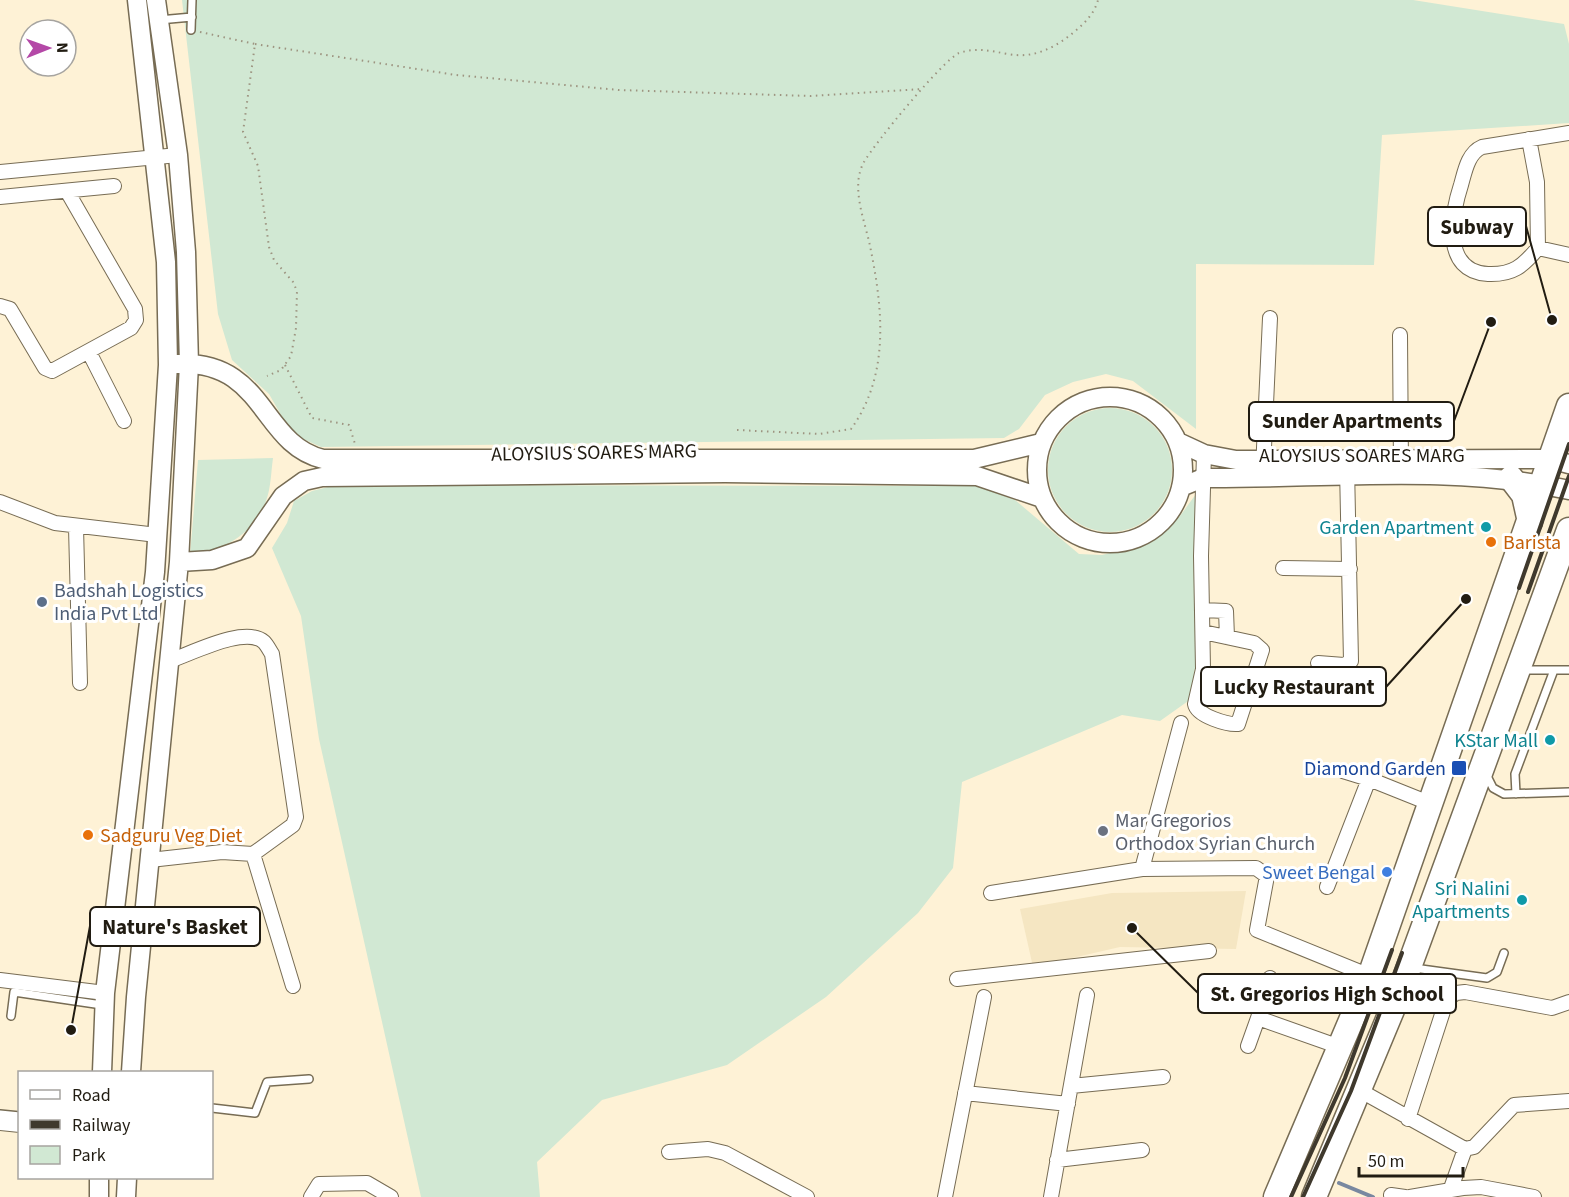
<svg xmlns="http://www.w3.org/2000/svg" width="1569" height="1197" font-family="'Source Sans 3',sans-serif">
<rect width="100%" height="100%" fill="#fef2d6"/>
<path fill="#f5e6c2" d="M1246 891 1236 949 1120 947 1033 967 1020 909 1112 893Z"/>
<path fill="#d1e8d3" d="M182 0H1413L1564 24 1569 44V123L1382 135 1374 265 1196 264V429L1133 381 1106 374 1073 382 1045 395 1019 429 1004 438 321 447 292 434 269 394 232 360 218 314Z
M1048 470a62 62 0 1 1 124 0a62 62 0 1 1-124 0Z
M273 458C271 472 271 488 266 501 255 533 222 552 190 555L198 460Z
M336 485 976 486 1015 500 1079 554 1102 555 1152 542 1180 516 1196 494V660L1191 699 1160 721 1122 715 962 782 953 868 918 913 826 997 727 1065 602 1100 537 1162 540 1197H421L319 739 301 616 272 548 287 523 294 501 312 491Z"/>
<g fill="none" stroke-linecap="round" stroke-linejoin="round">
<path stroke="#7988a0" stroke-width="4" d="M1339 1183 1373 1197"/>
<defs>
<path id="lane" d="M159 20 192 17
M191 30 192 0
M1524 670H1569
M1486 774 1493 788 1504 794 1569 792
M1516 794 1515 774 1554 670
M1414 968 1487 978 1497 972 1504 953
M11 1016 14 992 102 1005
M212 1108 255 1113 267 1082 309 1079
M0 1114 20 1116"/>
<path id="street" d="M1529 139 1537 182 1538 248C1523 266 1513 275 1488 274 1442 272 1451 216 1461 185 1465 171 1468 153 1482 147L1569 133
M0 172 178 155
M0 197 114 186
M1538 248 1569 255
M0 306 10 309 45 368 52 371 131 328 136 320 135 309 67 191
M1400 335 1401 468
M89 352 124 421
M1263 469 1270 318
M0 502 55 523 157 535
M76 527 80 683
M1283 568 1350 569
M1202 610 1226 611 1227 637
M1203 632 1254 643 1262 650 1238 724C1228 725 1197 716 1195 704L1203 669 1201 556 1204 454
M169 661C191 654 245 625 264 642 267 645 270 651 272 654L296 817 293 825 253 854
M1318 663 1344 665 1351 661 1347 467
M1369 779 1429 803
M150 860 222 852 253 854 293 986
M1142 869 1181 723
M1327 887 1369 779 1343 771
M991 893 1142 869 1256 868 1267 876 1257 930 1370 976
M1270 978 1258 1018 1340 1047
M957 979 1209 951
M0 980 105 993
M1248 1046 1258 1018
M1071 1086 1163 1077
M1359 1090 1465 1149 1474 1147 1514 1105 1569 1101
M965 1093 1068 1104
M1408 1119 1447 999 1456 993 1465 992 1552 1008 1569 1002
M0 1123 20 1125
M669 1152 708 1149 725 1153 807 1197
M1057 1160 1142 1150
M1450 1191 1465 1149
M1391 1195 1405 1197
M311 1197 319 1184 367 1183 391 1197
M945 1197 984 997
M1051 1197 1087 995
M1410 1197 1463 1188 1481 1187 1534 1197"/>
<path id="secondary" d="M176 364C266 359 260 444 323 459H974L1041 443
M1037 470a73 73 0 1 1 146 0a73 73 0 1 1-146 0Z
M1178 442 1204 454 1236 460 1550 459 1569 464
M1181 487 1203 478C1325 479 1449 464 1569 490
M179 562 212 560 247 548 283 496 304 481 322 477 725 473 977 476 1042 498
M102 1072 105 993 155 572 168 365 166 262 137 0
M131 1072 136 997 179 562 189 364 186 252 178 155 156 0
M99 1197V1178
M126 1197 127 1178"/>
<path id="highway" d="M1511 478 1524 495 1530 522
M1276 1197 1370 976 1569 406
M1314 1197 1402 986 1569 530"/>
</defs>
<use href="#lane" stroke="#776c54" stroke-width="10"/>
<use href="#street" stroke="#776c54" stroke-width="16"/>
<use href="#secondary" stroke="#776c54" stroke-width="21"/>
<use href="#highway" stroke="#776c54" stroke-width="27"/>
<path stroke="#9d9480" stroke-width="2" stroke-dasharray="1.5 4.5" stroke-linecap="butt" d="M200 32 255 44 243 132 258 166 269 247 274 260 293 282 297 291 296 328 291 356 281 370 267 376
M255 44 456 75 619 90 811 96 923 89
M285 365 312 418 349 425 355 444
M737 430 819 434 851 429C890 375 883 309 870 246 865 221 850 187 864 162 874 144 943 60 959 53 977 47 990 51 1008 54 1033 59 1055 48 1074 32 1085 23 1094 14 1098 0"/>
<use href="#lane" stroke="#fff" stroke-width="7"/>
<use href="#street" stroke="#fff" stroke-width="14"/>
<use href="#secondary" stroke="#fff" stroke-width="18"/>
<use href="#highway" stroke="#fff" stroke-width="24"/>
<path stroke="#3f392d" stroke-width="4" d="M1519 588 1569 444
M1528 592 1569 476
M1291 1197 1345 1078 1392 950
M1303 1197 1351 1091 1402 953"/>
</g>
<g fill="#0f9aa8" stroke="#fff" stroke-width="2">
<circle cx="1486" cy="527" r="6"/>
<circle cx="1550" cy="740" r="6"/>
<circle cx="1522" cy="900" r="6"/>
</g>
<g fill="#e8710a" stroke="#fff" stroke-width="2">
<circle cx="1491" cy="542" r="6"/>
<circle cx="88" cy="835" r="6"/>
</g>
<circle fill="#5c6f8a" stroke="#fff" stroke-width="2" cx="42" cy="602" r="6"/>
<rect fill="#1a4fb4" stroke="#fff" stroke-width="2" x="1451" y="760" width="16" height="16" rx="3"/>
<circle fill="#6b7280" stroke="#fff" stroke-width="2" cx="1103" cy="831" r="6"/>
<circle fill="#3f7fe0" stroke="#fff" stroke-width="2" cx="1387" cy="872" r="6"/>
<g text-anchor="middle" stroke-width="6" stroke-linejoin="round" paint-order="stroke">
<g font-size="20" fill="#211c12" stroke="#fff">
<text transform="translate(594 452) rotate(-1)" y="7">ALOYSIUS SOARES MARG</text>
<text x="1362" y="462">ALOYSIUS SOARES MARG</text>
</g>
<g font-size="20" fill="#0d838f" stroke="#fff" text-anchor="end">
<text x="1474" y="534">Garden Apartment</text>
<text x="1538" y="747">KStar Mall</text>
<text x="1510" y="895">Sri Nalini<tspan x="1510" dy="23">Apartments</tspan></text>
</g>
<g font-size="20" fill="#c56008" stroke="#fff" text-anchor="start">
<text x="1503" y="549">Barista</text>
<text x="100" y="842">Sadguru Veg Diet</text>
</g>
<g font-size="20" fill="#4e5e75" stroke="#fff" text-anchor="start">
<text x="54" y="597">Badshah Logistics<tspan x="54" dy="23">India Pvt Ltd</tspan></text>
</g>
<g font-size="20" fill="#164399" stroke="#fff" text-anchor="end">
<text x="1446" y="775">Diamond Garden</text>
</g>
<g font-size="20" fill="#5b616d" stroke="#fff" text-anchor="start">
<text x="1115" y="827">Mar Gregorios<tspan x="1115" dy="23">Orthodox Syrian Church</tspan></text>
</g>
<g font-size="20" fill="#366cbe" stroke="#fff" text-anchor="end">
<text x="1375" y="879">Sweet Bengal</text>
</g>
</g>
<path fill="none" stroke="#211c12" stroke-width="2" d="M1552 320L1526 226M1491 322L1454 421M1466 599L1386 687M71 1030L90 926M1132 928L1198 993"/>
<g fill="#211c12" stroke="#fff" stroke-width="2">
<circle cx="1552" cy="320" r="6"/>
<circle cx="1491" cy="322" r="6"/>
<circle cx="1466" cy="599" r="6"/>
<circle cx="71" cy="1030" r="6"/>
<circle cx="1132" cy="928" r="6"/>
</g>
<g fill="#fff" stroke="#211c12" stroke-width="2">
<rect x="1428" y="207" width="98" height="39" rx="6"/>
<rect x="1249" y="402" width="205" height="39" rx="6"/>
<rect x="1201" y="667" width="185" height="39" rx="6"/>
<rect x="90" y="907" width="170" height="39" rx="6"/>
<rect x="1198" y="974" width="258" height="39" rx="6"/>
</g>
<g font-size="21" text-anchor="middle" font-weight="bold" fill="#211c12">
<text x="1477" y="234">Subway</text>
<text x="1352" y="428">Sunder Apartments</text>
<text x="1294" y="694">Lucky Restaurant</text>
<text x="175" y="934">Nature's Basket</text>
<text x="1327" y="1001">St. Gregorios High School</text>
</g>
<rect x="18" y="1071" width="195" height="108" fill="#ffffff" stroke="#a6a4a0" stroke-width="1.5"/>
<rect x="30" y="1090" width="30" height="9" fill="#ffffff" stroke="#a6a4a0" stroke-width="1.5"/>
<text x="72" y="1101" font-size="18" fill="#211c12">Road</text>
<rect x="30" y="1120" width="30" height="9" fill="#3f392d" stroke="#a6a4a0" stroke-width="1.5"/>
<text x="72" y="1131" font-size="18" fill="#211c12">Railway</text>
<rect x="30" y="1146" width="30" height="18" fill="#d1e8d3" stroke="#a6a4a0" stroke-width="1.5"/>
<text x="72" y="1161" font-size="18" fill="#211c12">Park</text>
<g transform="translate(48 48) rotate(89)"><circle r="28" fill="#ffffff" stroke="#a6a4a0" stroke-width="1.5"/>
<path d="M0-4.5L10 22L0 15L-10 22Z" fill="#b448a7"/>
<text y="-9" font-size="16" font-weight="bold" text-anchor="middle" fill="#211c12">N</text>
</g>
<path d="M1359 1167v9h104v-9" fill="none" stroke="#211c12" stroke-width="3"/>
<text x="1368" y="1167" font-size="18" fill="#211c12" stroke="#ffffff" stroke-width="4.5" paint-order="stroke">50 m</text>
</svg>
